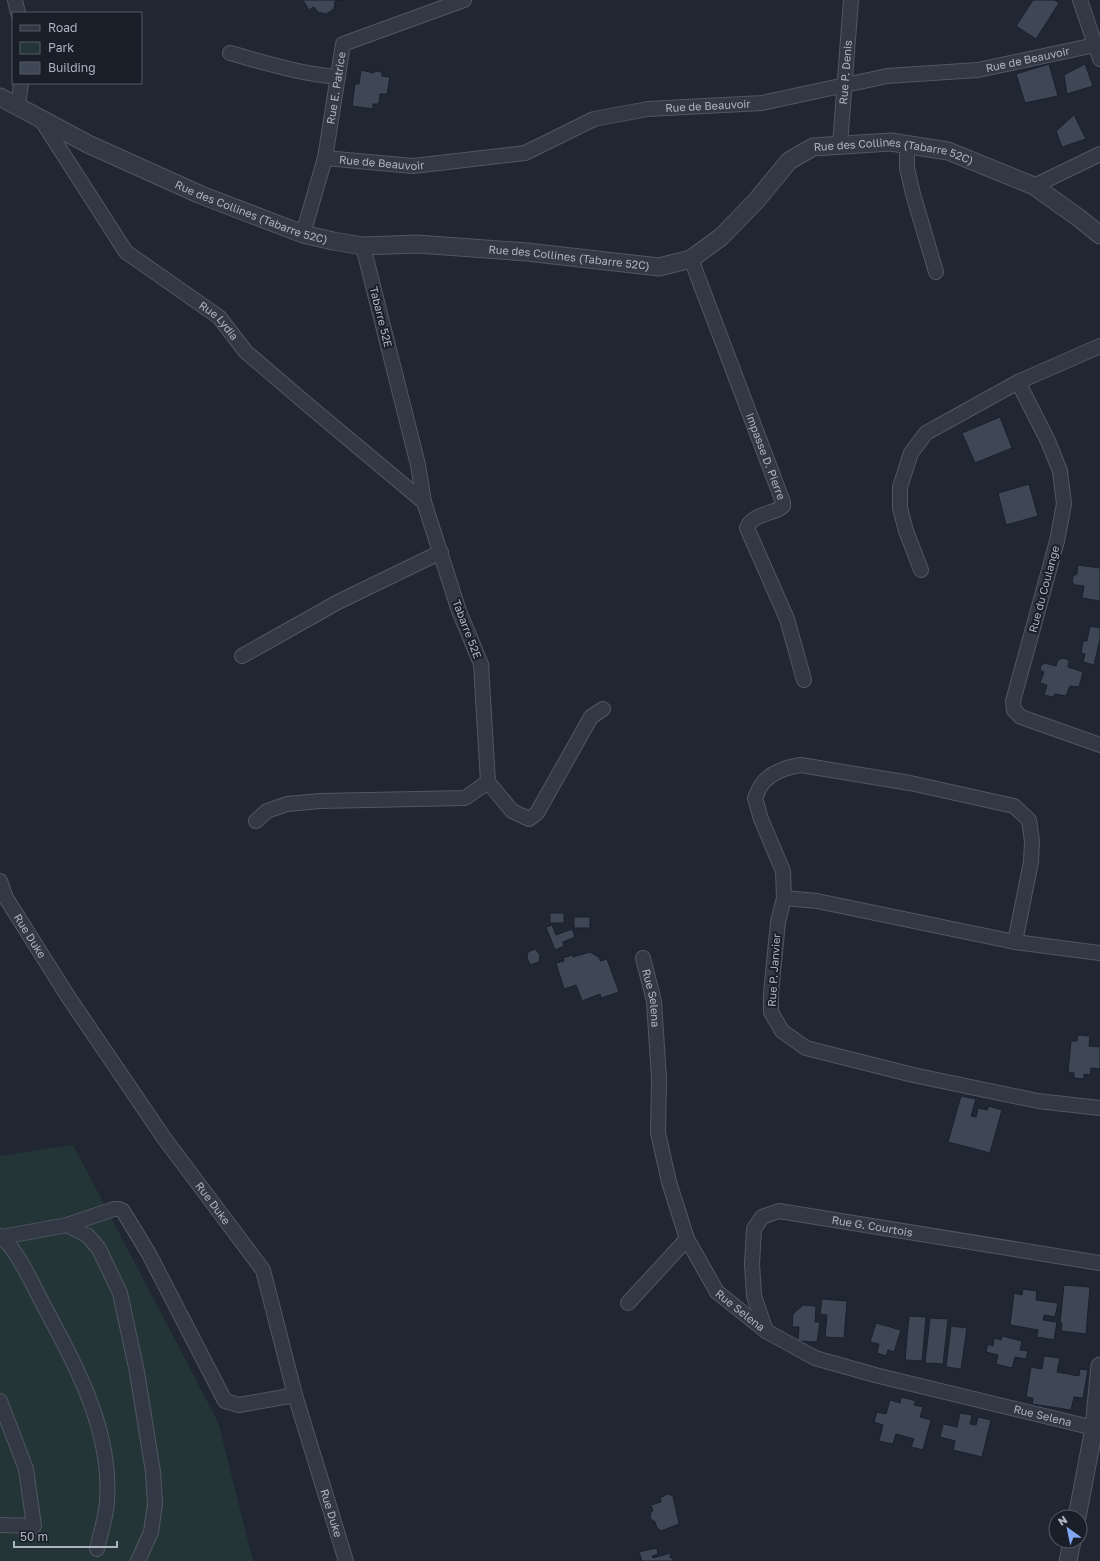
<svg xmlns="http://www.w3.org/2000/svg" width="1100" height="1561" font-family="'Golos Text',sans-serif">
<rect width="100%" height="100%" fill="#202733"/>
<path fill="#243537" d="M73 1145 218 1422 253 1561H0V1156Z"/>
<path fill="#3e4756" stroke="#1a202b" d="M303 0H345L335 1 334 9 326 14 318 12 314 7 309 10Z
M1033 0H1055L1059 3 1036 39 1016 26Z
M1049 64 1058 96 1025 103 1016 74Z
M1085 64 1093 86 1067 94 1064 75Z
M361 70 374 73V71L382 72V76L390 77 387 94H380L379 104H373V109L352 106 355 84H359Z
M1074 115 1086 139 1062 147 1056 131Z
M1000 417 1012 448 975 463 962 433Z
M1029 484 1038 516 1006 525 998 493Z
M1078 565 1100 568V601L1082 598 1084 586 1075 585 1072 582 1073 576 1077 574Z
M1090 626 1100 628V639L1094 665 1083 662 1085 654 1081 653 1083 641H1087Z
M1063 658 1069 660 1068 667 1083 672 1079 687 1070 686 1066 696 1055 694 1053 697 1044 695 1047 685 1040 683 1044 672 1040 670 1041 665 1045 663 1056 666 1058 660Z
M550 913H564V923H550Z
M574 917H590V928H574Z
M552 925 556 935 572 929 575 937 563 942 564 946 555 950 546 927Z
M535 949 540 955 539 962 530 965 527 958 528 952Z
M590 952 600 958V961L607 959 619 992 601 998 600 994 582 1001 576 985 564 989 556 963 564 961 563 958 572 955 573 957Z
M1078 1035 1090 1036 1089 1046 1100 1047V1069L1091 1068 1090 1075 1084 1074V1079L1074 1078V1073L1068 1072 1071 1041H1077Z
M961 1096 976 1099 971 1116 976 1117 978 1108 987 1110 989 1106 1002 1110 990 1153 948 1142Z
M1064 1285 1090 1287 1086 1334 1061 1331 1062 1323H1060Z
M1023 1289 1037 1291 1036 1300 1058 1303 1055 1317 1044 1315 1043 1320 1057 1322 1054 1340 1037 1337 1038 1330 1010 1325 1014 1293 1022 1295Z
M822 1299 847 1301 844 1338 825 1337 827 1315 820 1314Z
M803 1305 816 1306 815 1322H820L817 1342 798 1341 799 1327H792L793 1314Z
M909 1316 926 1317 922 1361 905 1360Z
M930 1318 948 1319 943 1364 925 1363Z
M876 1323 901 1330 894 1352 888 1350 886 1356 877 1353 879 1344 870 1342Z
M951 1326 967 1328 961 1369 946 1367Z
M1002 1336 1022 1341 1020 1350 1028 1351 1026 1359 1015 1357 1012 1368 996 1364 998 1355 986 1352 988 1344 993 1346 994 1338 1001 1340Z
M1044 1356 1060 1358 1057 1372 1079 1376 1080 1369 1088 1370 1083 1398 1074 1397 1071 1410 1032 1404 1033 1398 1026 1397 1031 1367 1042 1369Z
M901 1397 916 1401 914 1405 923 1407 920 1417 931 1420 923 1450 911 1447 914 1439 896 1434 893 1444 879 1441 883 1425 874 1422 877 1412 886 1414 890 1400 900 1403Z
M960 1413 972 1415 970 1424 976 1425 978 1417 991 1420 982 1457 953 1450 955 1441 940 1437 943 1424 957 1427Z
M668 1494 673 1496 679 1524 661 1531 657 1528 655 1522 650 1518 651 1512 653 1511 651 1505 661 1502 660 1498Z
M657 1548 658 1554 652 1556 653 1558 671 1553 670 1557 675 1561H642L639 1552Z"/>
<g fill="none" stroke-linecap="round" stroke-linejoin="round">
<defs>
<g id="minor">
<path d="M15 0 18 13"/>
<path d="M1080 0 1100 59"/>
<path d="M230 53C266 63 300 74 338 77"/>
<path d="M18 105 21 83"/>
<path id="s1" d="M40 118 126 252 219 317 246 352 308 405 424 502"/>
<path id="s2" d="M840 145 851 0"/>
<path d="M907 145V168L913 194 936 272"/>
<path id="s3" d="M325 158 413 166 525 153 594 119 648 109 762 103 887 76 978 70 1095 45"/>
<path d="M1034 186 1100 154"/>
<path id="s4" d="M303 234 325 158 343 44 464 0"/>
<path id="s5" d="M691 259 783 502V506L779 509C768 514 751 516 747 528L787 619 804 680"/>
<path d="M1018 382 1048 441 1060 471 1064 504 1057 541 1013 701 1014 710 1021 717 1100 745"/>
<path d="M921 570 906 531 900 508V487L911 453 926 433 1018 382 1100 346"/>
<path d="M242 656 338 602 441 552"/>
<path d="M488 782 512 811 529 819 537 813 591 717 603 709"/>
<path d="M256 821 267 811 287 804 320 801 465 798 488 782 481 664 459 611 424 502 418 465 363 246"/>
<path id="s6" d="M0 881 6 898 69 998 164 1138 263 1270 295 1395 346 1561"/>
<path d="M784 898 817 901 1015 942 1100 953"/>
<path d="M1015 942 1031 862 1032 841 1029 820 1014 806 910 783 801 765C788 767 771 772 762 784 759 788 757 794 755 798L761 819 783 871 784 898 778 922 771 993V1012L782 1031 806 1048 913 1075 1038 1101 1100 1108"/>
<path id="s7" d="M643 958 654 1001 659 1079 658 1133 669 1182 687 1239 717 1292 766 1331 815 1358 875 1375 1094 1428"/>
<path d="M67 1225 114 1209H119L123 1211 149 1254 225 1401 239 1405 295 1395"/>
<path d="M0 1236C18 1250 31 1282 42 1302 75 1365 112 1428 107 1502 106 1518 100 1534 97 1549"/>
<path d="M2 1237 67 1225 88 1236 99 1249 120 1293 137 1372 153 1472 155 1504 151 1532 138 1561"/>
<path d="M628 1303 687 1239"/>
<path id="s8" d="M766 1331 754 1296 752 1264 754 1229 762 1217 779 1211 1100 1263"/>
<path d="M0 1401 26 1469 34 1526 0 1525"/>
</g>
<g id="tertiary">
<path id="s9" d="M0 97 88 144 201 195 303 234 333 241 363 246 417 244 527 252 659 267 691 259 721 237 756 201 789 161 813 147 891 142 948 151 1034 186 1079 218 1100 235"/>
<path d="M1077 1517 1094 1428 1100 1366"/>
<path d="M1068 1561 1072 1541"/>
</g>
</defs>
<use href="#minor" stroke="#505662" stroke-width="16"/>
<use href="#tertiary" stroke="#505662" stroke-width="19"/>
<use href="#minor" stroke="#333944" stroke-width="14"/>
<use href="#tertiary" stroke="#333944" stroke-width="17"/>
</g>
<g text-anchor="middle" stroke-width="4" stroke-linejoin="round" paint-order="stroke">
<g font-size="11" fill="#adb3c1" stroke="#191e28">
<text dy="4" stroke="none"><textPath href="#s3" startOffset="717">Rue de Beauvoir</textPath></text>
<text dy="4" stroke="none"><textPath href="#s2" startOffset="73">Rue P. Denis</textPath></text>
<text dy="4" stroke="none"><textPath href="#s4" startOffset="150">Rue E. Patrice</textPath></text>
<text dy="4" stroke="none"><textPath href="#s3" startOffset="393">Rue de Beauvoir</textPath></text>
<text dy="4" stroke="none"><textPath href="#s9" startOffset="973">Rue des Collines (Tabarre 52C)</textPath></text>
<text dy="4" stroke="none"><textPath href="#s3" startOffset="57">Rue de Beauvoir</textPath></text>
<text dy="4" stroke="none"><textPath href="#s9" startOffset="277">Rue des Collines (Tabarre 52C)</textPath></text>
<text dy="4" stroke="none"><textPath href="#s9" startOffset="601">Rue des Collines (Tabarre 52C)</textPath></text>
<text transform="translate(381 317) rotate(76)" y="4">Tabarre 52E</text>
<text dy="4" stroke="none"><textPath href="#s1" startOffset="275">Rue Lydia</textPath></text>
<text dy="4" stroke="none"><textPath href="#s5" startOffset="211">Impasse D. Pierre</textPath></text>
<text transform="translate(1044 589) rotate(-75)" y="4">Rue du Coulange</text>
<text transform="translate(467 629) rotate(69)" y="4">Tabarre 52E</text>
<text dy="4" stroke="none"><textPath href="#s6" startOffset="63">Rue Duke</textPath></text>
<text transform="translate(774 970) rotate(-86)" y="4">Rue P. Janvier</text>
<text dy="4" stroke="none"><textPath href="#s7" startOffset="41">Rue Selena</textPath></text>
<text dy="4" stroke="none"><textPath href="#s6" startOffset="387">Rue Duke</textPath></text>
<text dy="4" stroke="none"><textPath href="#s8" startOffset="231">Rue G. Courtois</textPath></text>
<text dy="4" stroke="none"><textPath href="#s7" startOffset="377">Rue Selena</textPath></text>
<text dy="4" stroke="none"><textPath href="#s7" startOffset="701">Rue Selena</textPath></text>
<text dy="4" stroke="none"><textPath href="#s6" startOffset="723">Rue Duke</textPath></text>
</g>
</g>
<rect x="12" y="12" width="130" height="72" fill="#191e28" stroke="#545a65"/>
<rect x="20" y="25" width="20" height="6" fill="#333944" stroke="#545a65"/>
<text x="48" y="32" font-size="12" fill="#adb3c1">Road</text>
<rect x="20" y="42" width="20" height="12" fill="#243537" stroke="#545a65"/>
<text x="48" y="52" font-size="12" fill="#adb3c1">Park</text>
<rect x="20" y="62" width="20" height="12" fill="#3e4756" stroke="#545a65"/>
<text x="48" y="72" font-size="12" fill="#adb3c1">Building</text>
<g transform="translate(1068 1529) rotate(327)"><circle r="19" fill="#191e28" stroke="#545a65"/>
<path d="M0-3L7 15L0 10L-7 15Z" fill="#82a6f1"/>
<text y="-6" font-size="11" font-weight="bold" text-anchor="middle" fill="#adb3c1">N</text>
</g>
<path d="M14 1541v6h103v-6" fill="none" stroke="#adb3c1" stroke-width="2"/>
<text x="20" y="1541" font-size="12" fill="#adb3c1" stroke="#191e28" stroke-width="3" paint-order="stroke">50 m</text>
</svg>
